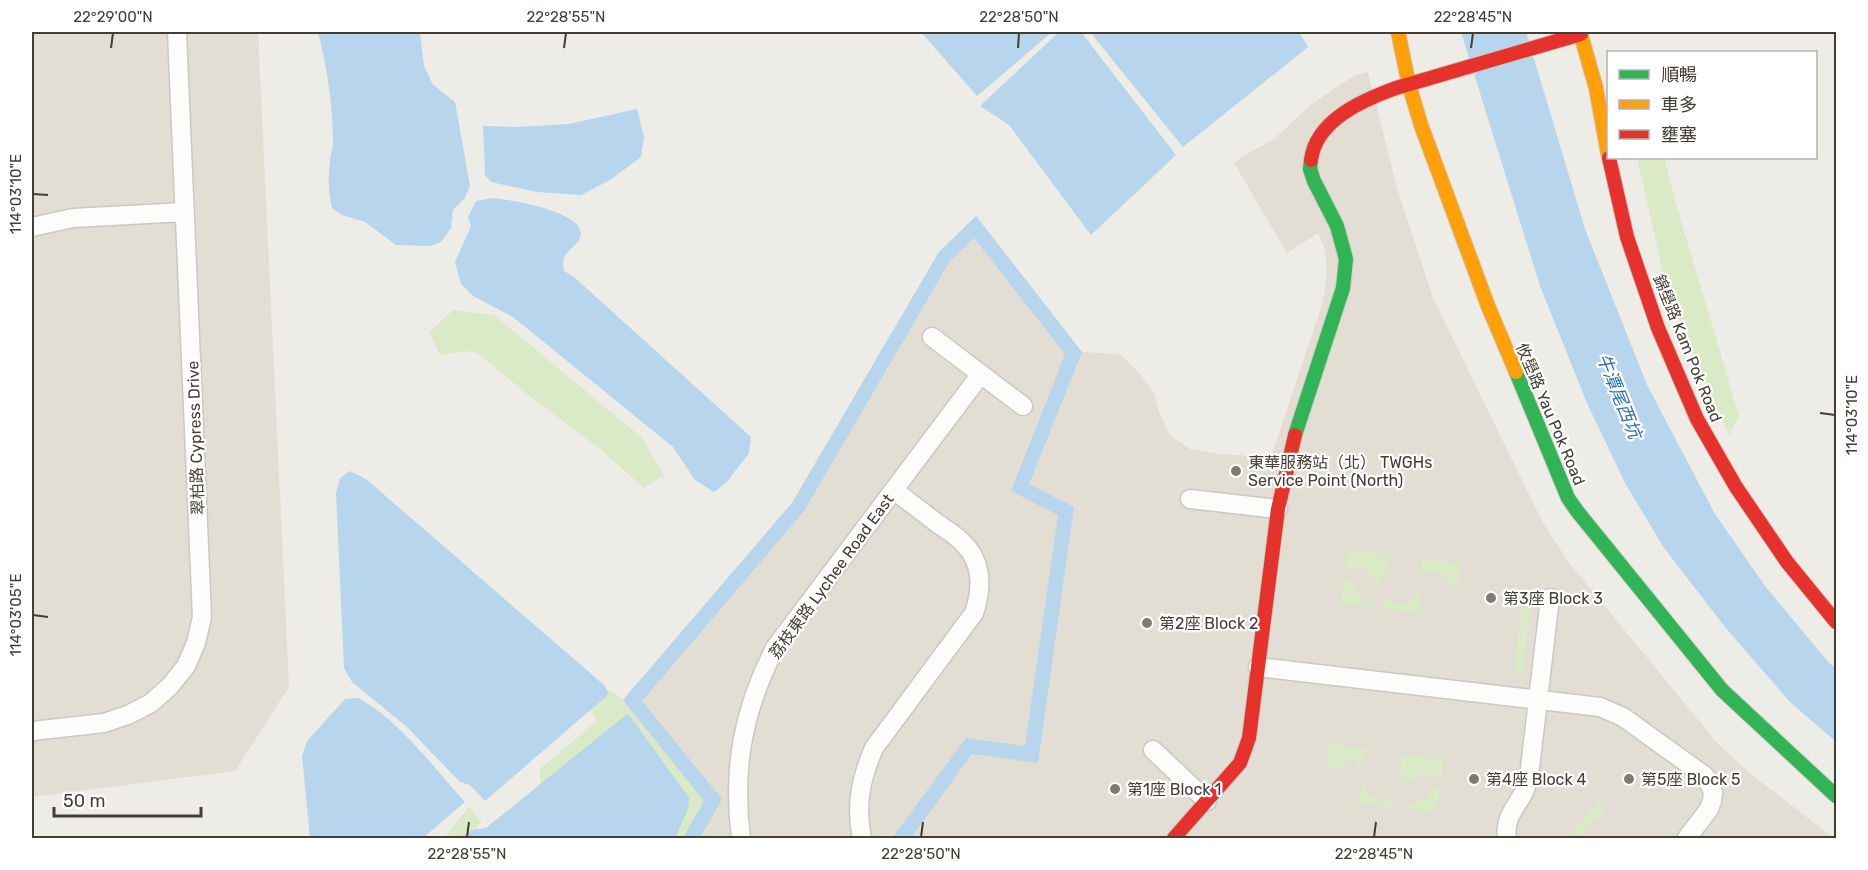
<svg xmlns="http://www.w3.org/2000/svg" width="1868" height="870" font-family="Rubik,'Noto Sans TC',sans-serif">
<rect width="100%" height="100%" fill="#eeece6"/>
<path fill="#e2ded4" d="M32 32H258L289 687 235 771 32 797Z
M1368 72 1397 188 1433 298 1543 523 1567 560 1718 744 1752 775 1834 838H683L623 700 792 503 939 252 976 216 1082 352 1120 354 1139 373 1154 392 1159 412 1170 435 1190 449 1220 454 1271 457 1320 311 1325 290 1327 266 1324 247 1318 233 1287 253 1234 163 1244 155 1273 140 1308 107 1353 76Z"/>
<path fill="#dae9c6" d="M1637 158H1664L1675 200 1739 416 1729 435 1668 294Z
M453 310 494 315 641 437 664 475 644 488 600 449 522 390 479 354 469 351 440 355 429 332Z
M1347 550 1391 555 1379 589 1371 573 1368 572 1361 567 1353 570 1346 567 1345 560Z
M1419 558 1459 564 1461 566 1459 580 1455 583 1449 582C1438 573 1440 567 1424 575Z
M1347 578 1351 579 1360 599 1368 604 1374 602 1372 608 1341 604 1343 582Z
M1419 590 1423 610 1422 614 1384 609 1385 599C1398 607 1410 603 1419 590Z
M1523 598H1527L1531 601 1524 667 1520 674 1513 679Z
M585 679 619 696 704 801 708 835 706 838H669L540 803V769L597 721 580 693Z
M1329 744 1367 749 1360 768 1355 760 1349 759 1337 768 1330 767 1326 762Z
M1400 754 1442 759 1444 762 1442 775 1433 778 1423 773 1404 783H1402Z
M1363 782 1371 796 1379 797V799L1386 801 1394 799 1393 808 1356 803Z
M1432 787H1438L1440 790 1437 811 1433 813 1403 808 1404 804C1419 805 1426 800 1432 787Z
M1598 801 1604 806 1603 812 1598 819 1584 828 1582 838H1569Z
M469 807 481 821 470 838H444Z"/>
<path fill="#b7d5ec" d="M318 32H420L424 66 433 85 455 102 470 186 465 198 453 210 451 228 441 242 430 246 396 245 365 222 342 215 332 208C328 193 328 176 330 161 330 155 333 149 333 143 333 106 327 67 318 32Z
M921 32H1052L977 96Z
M1059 32H1081L1176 155 1091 235 1009 125 980 106Z
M1090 32H1299L1308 47 1183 147Z
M1461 32H1526L1585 229 1647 385 1715 514 1765 586 1829 663 1836 668V742L1789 701 1725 627 1664 548 1625 483 1587 403 1540 286Z
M637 109 644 137 641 157 610 180 581 195 537 192 491 182 485 175 483 126 517 127 569 124Z
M492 198C507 199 595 213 579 240 571 252 560 252 564 271L574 277 751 437 749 453 726 483 714 492 695 480 673 447 513 317 473 296 461 284 455 262 471 226 468 217 476 201Z
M976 216 1082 352 1029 484 1074 507 1038 763 972 754 913 835 917 838H892L966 738 1025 746 1058 515 1011 491 1065 354 974 238 950 261 804 511 642 701 722 799 700 838H683L704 801 623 700 792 503 939 252Z
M350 471 366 479 604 685 609 694 485 801 470 785 460 782 407 727 352 682 344 668 336 493 340 478Z
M358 698C397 718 435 769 465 802L423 838H310L302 756 307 741 345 699Z
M627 714 635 723 689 798 688 809 675 838H460L472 830 486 828Z"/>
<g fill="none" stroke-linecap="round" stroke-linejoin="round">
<defs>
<path id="street" d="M32 227 73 218 185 212
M932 337 1023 406
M1190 499 1278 509
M1258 667 1600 707 1623 717 1705 776 1713 792 1712 801 1709 809 1687 838
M32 731 104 723 128 715 151 703 170 686 186 666 196 643 202 617 177 32
M1153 750 1207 801
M741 838C732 769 743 710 775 648L981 374
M862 838C855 806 861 778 874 748L974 613C982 590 983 563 964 544 957 536 947 530 938 524 924 513 909 502 894 490
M1507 838C1504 820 1514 809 1523 794 1526 789 1527 782 1529 776L1550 598"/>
<path id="fast" d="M1516 372 1568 498 1577 511 1722 690 1836 796
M1295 435 1343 288 1346 259 1337 226 1314 181 1310 169 1311 160"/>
<path id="slow" d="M1398 32 1409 85 1421 125 1488 306 1516 372
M1580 32 1596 88 1608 154"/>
<path id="jam" d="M1609 158 1627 237 1658 328 1697 419 1736 487 1787 562 1836 622
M1311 160C1316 120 1363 100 1396 88L1581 34
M1174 838 1240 763 1249 738 1278 509 1295 435"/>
</defs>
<use href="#street" stroke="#cac8c2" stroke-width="21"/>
<use href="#fast" stroke="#cdc9be" stroke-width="16"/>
<use href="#slow" stroke="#cdc9be" stroke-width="16"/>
<use href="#jam" stroke="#cdc9be" stroke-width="16"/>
<use href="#street" stroke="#fcfcfb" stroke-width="18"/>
<use href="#fast" stroke="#30b455" stroke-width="14"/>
<use href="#slow" stroke="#ff9f0a" stroke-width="14"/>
<use href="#jam" stroke="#e5322d" stroke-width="14"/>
</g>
<path fill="none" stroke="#433e34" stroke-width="2" d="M111 48 113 33M564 48 566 33M1018 48 1019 33M1471 48 1473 33M33 194 48 195M1820 413 1835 415M33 615 48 617M467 837 469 822M921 837 923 822M1374 837 1376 822"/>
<g fill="#7f7b72" stroke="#fff" stroke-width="2">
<circle cx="1236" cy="471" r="6"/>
<circle cx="1491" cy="598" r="6"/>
<circle cx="1147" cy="623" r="6"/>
<circle cx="1474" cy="779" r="6"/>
<circle cx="1629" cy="779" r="6"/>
<circle cx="1115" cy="789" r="6"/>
</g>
<g text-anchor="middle" stroke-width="4.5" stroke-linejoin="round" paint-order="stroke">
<g font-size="16" fill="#433e34" stroke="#fff">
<text transform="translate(1688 348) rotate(68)" y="6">錦壆路 Kam Pok Road</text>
<text transform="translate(1551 414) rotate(67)" y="6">攸壆路 Yau Pok Road</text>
<text transform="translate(195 438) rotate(-92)" y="6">翠柏路 Cypress Drive</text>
<text transform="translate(831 576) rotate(-54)" y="6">荔枝東路 Lychee Road East</text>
</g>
<g font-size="16" fill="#433e34" stroke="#fff" text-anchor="start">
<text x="1248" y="468">東華服務站（北） TWGHs<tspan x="1248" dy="18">Service Point (North)</tspan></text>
<text x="1503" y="604">第3座 Block 3</text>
<text x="1159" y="629">第2座 Block 2</text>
<text x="1486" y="785">第4座 Block 4</text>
<text x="1641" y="785">第5座 Block 5</text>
<text x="1127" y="795">第1座 Block 1</text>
</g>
<g font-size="18" font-style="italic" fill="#3072ac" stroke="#fff">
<text transform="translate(1619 396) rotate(68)" y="6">牛潭尾西坑</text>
</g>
</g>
<rect width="1868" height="870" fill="none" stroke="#ffffff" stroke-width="66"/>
<rect x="1607" y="51" width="210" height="108" fill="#ffffff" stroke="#b4b2ae" stroke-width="1.5"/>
<rect x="1619" y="70" width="30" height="9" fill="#30b455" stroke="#b4b2ae" stroke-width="1.5"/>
<text x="1661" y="81" font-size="18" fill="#433e34">順暢</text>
<rect x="1619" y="100" width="30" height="9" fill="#ff9f0a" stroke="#b4b2ae" stroke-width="1.5"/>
<text x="1661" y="111" font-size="18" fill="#433e34">車多</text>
<rect x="1619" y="130" width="30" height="9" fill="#e5322d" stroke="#b4b2ae" stroke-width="1.5"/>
<text x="1661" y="141" font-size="18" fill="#433e34">壅塞</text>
<path d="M54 807v9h147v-9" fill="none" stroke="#433e34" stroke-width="3"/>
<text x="63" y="807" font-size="18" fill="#433e34" stroke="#ffffff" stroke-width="4.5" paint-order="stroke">50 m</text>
<rect x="33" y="33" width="1802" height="804" fill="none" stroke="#433e34" stroke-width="2"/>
<g font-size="15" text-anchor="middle" fill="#433e34">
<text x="113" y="22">22°29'00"N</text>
<text x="566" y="22">22°28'55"N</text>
<text x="1019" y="22">22°28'50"N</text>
<text x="1473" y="22">22°28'45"N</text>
<text transform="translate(16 194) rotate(-90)" y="5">114°03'10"E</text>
<text transform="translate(1852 415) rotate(-90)" y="5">114°03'10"E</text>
<text transform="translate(16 615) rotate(-90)" y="5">114°03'05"E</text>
<text x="467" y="859">22°28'55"N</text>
<text x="921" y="859">22°28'50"N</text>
<text x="1374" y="859">22°28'45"N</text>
</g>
</svg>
